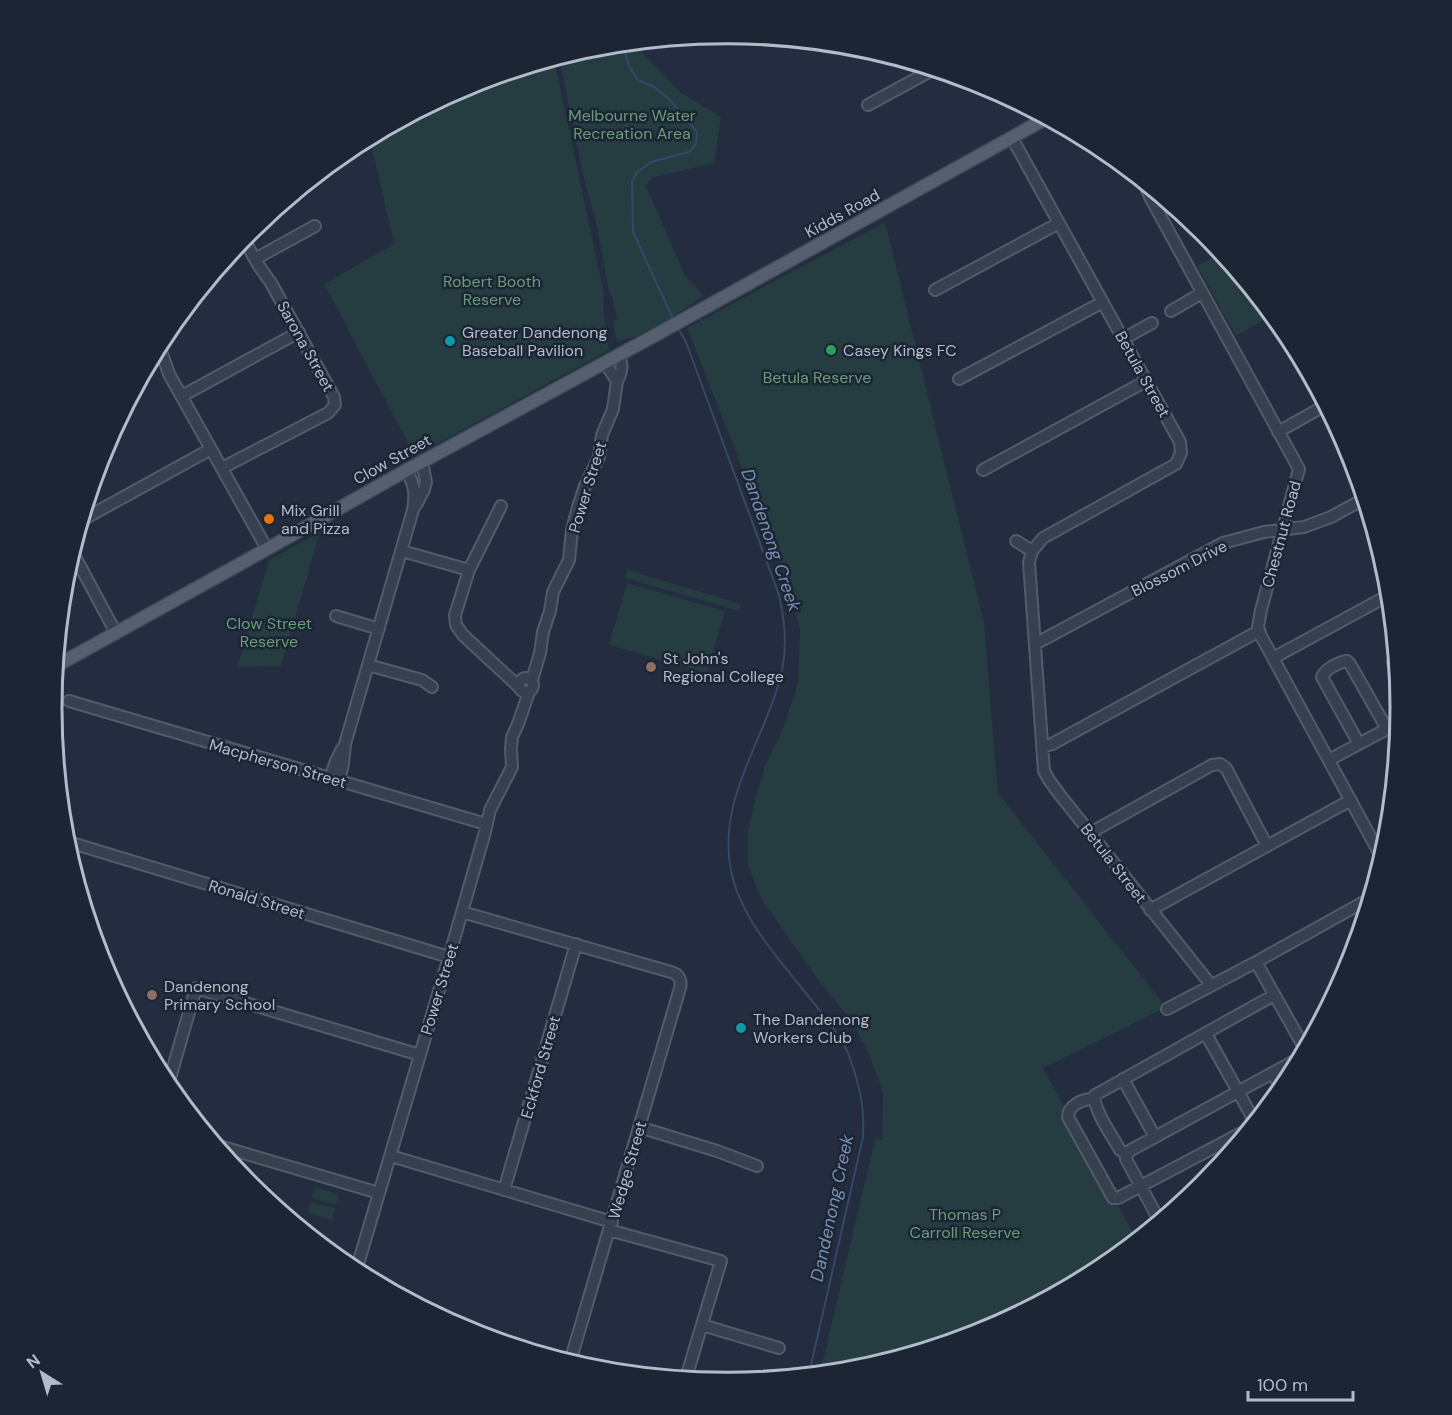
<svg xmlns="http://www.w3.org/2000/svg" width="1452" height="1415" font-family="'DM Sans',sans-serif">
<rect width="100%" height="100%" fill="#232d3f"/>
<path fill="#253c40" d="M647 41 639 49 680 92 721 117 714 163 651 178 646 186 684 273V276L687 277 704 296C684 309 664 324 641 334 634 338 626 338 618 342L616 338 613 321 617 319 612 296H610L597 227 583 175 559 57 595 46Z
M552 59 557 73 604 294 603 307 609 350 415 456 324 284 394 244 372 148 366 139 468 84Z
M885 222 984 623 998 793 1166 1007 1043 1068 1136 1239 1100 1269 984 1331 857 1369 820 1373 875 1139 882 1140 883 1093 870 1056 851 1020 819 981 762 900 748 866V831L754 803 765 766 784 727 798 683 800 630 790 589 687 328Z
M1221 253 1273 315 1236 336 1197 266Z
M320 532 281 666 237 667 269 560Z
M627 570 741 604 739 611 625 578Z
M627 583 725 611 707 673 609 645Z
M315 1187 339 1194 336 1205 312 1198Z
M311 1202 335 1208 332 1220 308 1213Z"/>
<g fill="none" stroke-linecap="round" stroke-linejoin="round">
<path stroke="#354867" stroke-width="2" d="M629 43 624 49 629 66 638 80 654 87 669 99 697 132 696 144 689 152 651 162 637 172 632 182 633 232 674 321
M678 328 686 342 779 595C785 622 787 644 782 671 779 688 772 703 766 719 746 768 720 815 731 871 742 924 788 969 821 1012 830 1024 840 1036 846 1049 850 1056 851 1063 854 1070 862 1097 864 1110 863 1137L809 1374"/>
<defs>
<path id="minor" d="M868 105 934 69
M1012 138 1180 442 1181 453 1176 464 1043 538 1032 551 1029 562 1044 771 1049 780 1060 795 1211 985
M1143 181 1151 199 1299 469 1261 610 1258 627 1261 636 1382 858
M255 259 315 226
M935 290 1059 223
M1171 311 1202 293
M1123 339 1152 323
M159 345 169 374 267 549
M605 363 617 381
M959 379 1103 302
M182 396 299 332
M1278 432 1326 405
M222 468 328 413 335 405 334 397 271 283 259 266 243 238
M983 470 1146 381
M416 505 424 490 426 482 422 461
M82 520 211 449
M1016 541 1032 551
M72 551 116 633
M402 551 469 570 455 615 456 625 463 635 520 688
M469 570 501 506
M336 616 379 629
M1035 644 1223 543 1264 532 1304 527 1331 517 1364 499
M1396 657 1393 663 1397 670
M1273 658 1389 595
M368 665 422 680 432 687
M519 685a7 7 0 1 1 14 0a7 7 0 1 1-14 0Z
M532 680 540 653 543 632 550 611 553 592 569 560 572 530 578 507 585 486 599 457 602 435 613 409 617 381C622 373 623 363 619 355
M69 701 486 824
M1387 729 1399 723
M1042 747 1052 744 1259 631
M1329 760 1387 729 1350 664 1347 661C1339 662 1325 669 1322 677L1359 744
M330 778 336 761 342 749
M339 781 343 764 345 744 413 510C416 493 414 486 407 470
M1090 833 1212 765 1220 764 1226 768 1267 846
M65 841 449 957
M1150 910 1351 800
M462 912 671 972C679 974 682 980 680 988L570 1362
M1256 962 1305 1049
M1167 1009 1256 962 1369 899
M1206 1034 1255 1122
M1273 1073 1281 1089
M1123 1079 1155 1137
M168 1085 196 988 420 1055
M1093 1099C1083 1099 1068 1105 1068 1117L1113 1198H1118L1249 1129
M639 1127 717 1151 757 1166
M216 1145 379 1193
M1127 1154 1120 1150C1113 1137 1092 1108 1095 1095L1274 995
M391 1156 612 1222
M504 1190 576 944
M1159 1220 1126 1159 1127 1154 1131 1150 1300 1058
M609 1230 721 1261 686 1378
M356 1271 449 957 485 832 490 810 512 767 511 749 512 737 518 724 529 692
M702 1325 779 1348"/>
<path id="major" d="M56 666 267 549 407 470 652 337 1047 118"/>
</defs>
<use href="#minor" stroke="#525b6a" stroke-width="14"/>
<use href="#major" stroke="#404958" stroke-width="15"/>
<use href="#minor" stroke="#37404f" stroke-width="10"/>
<use href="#major" stroke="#555f6f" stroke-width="12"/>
</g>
<g fill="#0f9aa8" stroke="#1c2534" stroke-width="2">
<circle cx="450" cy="341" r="6"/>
<circle cx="741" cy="1028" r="6"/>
</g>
<circle fill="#2e9e5b" stroke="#1c2534" stroke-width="2" cx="831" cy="350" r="6"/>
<circle fill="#e8710a" stroke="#1c2534" stroke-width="2" cx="269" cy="519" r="6"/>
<g fill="#8d6e63" stroke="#1c2534" stroke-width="2">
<circle cx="651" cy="667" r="6"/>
<circle cx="152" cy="995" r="6"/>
</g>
<g text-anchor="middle" stroke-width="5" stroke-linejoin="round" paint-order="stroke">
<g font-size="16" fill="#699c78" stroke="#1c2534">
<text x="632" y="121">Melbourne Water<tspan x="632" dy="18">Recreation Area</tspan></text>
<text x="492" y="287">Robert Booth<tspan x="492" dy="18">Reserve</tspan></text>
<text x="817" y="383">Betula Reserve</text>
<text x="269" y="629">Clow Street<tspan x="269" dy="18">Reserve</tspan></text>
<text x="965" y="1220">Thomas P<tspan x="965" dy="18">Carroll Reserve</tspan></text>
</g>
<g font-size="16" fill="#b3bbca" stroke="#1c2534">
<text transform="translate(842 213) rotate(-29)" y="6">Kidds Road</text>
<text transform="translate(306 346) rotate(61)" y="6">Sarona Street</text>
<text transform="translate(1143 374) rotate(61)" y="6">Betula Street</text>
<text transform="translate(392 459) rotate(-29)" y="6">Clow Street</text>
<text transform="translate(587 487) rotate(-73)" y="6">Power Street</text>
<text transform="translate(1281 534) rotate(-75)" y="6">Chestnut Road</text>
<text transform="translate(1179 568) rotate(-27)" y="6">Blossom Drive</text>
<text transform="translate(278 763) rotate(16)" y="6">Macpherson Street</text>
<text transform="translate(1114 863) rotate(52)" y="6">Betula Street</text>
<text transform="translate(257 899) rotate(17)" y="6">Ronald Street</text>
<text transform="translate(439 989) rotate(-73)" y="6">Power Street</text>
<text transform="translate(540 1067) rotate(-74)" y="6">Eckford Street</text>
<text transform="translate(627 1170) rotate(-74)" y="6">Wedge Street</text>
</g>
<g font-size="16" fill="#b3bbca" stroke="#1c2534" text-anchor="start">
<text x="462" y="338">Greater Dandenong<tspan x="462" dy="18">Baseball Pavilion</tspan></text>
<text x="843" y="356">Casey Kings FC</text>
<text x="281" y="516">Mix Grill<tspan x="281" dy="18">and Pizza</tspan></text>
<text x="663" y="664">St John's<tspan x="663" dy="18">Regional College</tspan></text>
<text x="164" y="992">Dandenong<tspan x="164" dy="18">Primary School</tspan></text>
<text x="753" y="1025">The Dandenong<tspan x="753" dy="18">Workers Club</tspan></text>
</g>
<g font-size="18" font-style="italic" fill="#798eb3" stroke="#1c2534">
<text transform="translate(771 540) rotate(71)" y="6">Dandenong Creek</text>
<text transform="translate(832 1208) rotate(-78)" y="6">Dandenong Creek</text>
</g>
</g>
<path d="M0 0H1452V1415H0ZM62 708a664 664 0 1 1 1328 0a664 664 0 1 1-1328 0Z" fill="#1c2534" fill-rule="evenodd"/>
<path fill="none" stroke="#b3bbca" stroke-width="3" d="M62 708a664 664 0 1 1 1328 0a664 664 0 1 1-1328 0Z"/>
<g transform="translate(42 1373) rotate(323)" stroke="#1c2534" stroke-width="4.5" paint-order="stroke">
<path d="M0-4.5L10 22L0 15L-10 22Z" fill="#b3bbca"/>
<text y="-9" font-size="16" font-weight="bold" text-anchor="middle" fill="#b3bbca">N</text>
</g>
<path d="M1248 1391v9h105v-9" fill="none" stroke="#b3bbca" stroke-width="3"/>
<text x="1257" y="1391" font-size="18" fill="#b3bbca" stroke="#1c2534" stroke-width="4.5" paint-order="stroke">100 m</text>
</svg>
